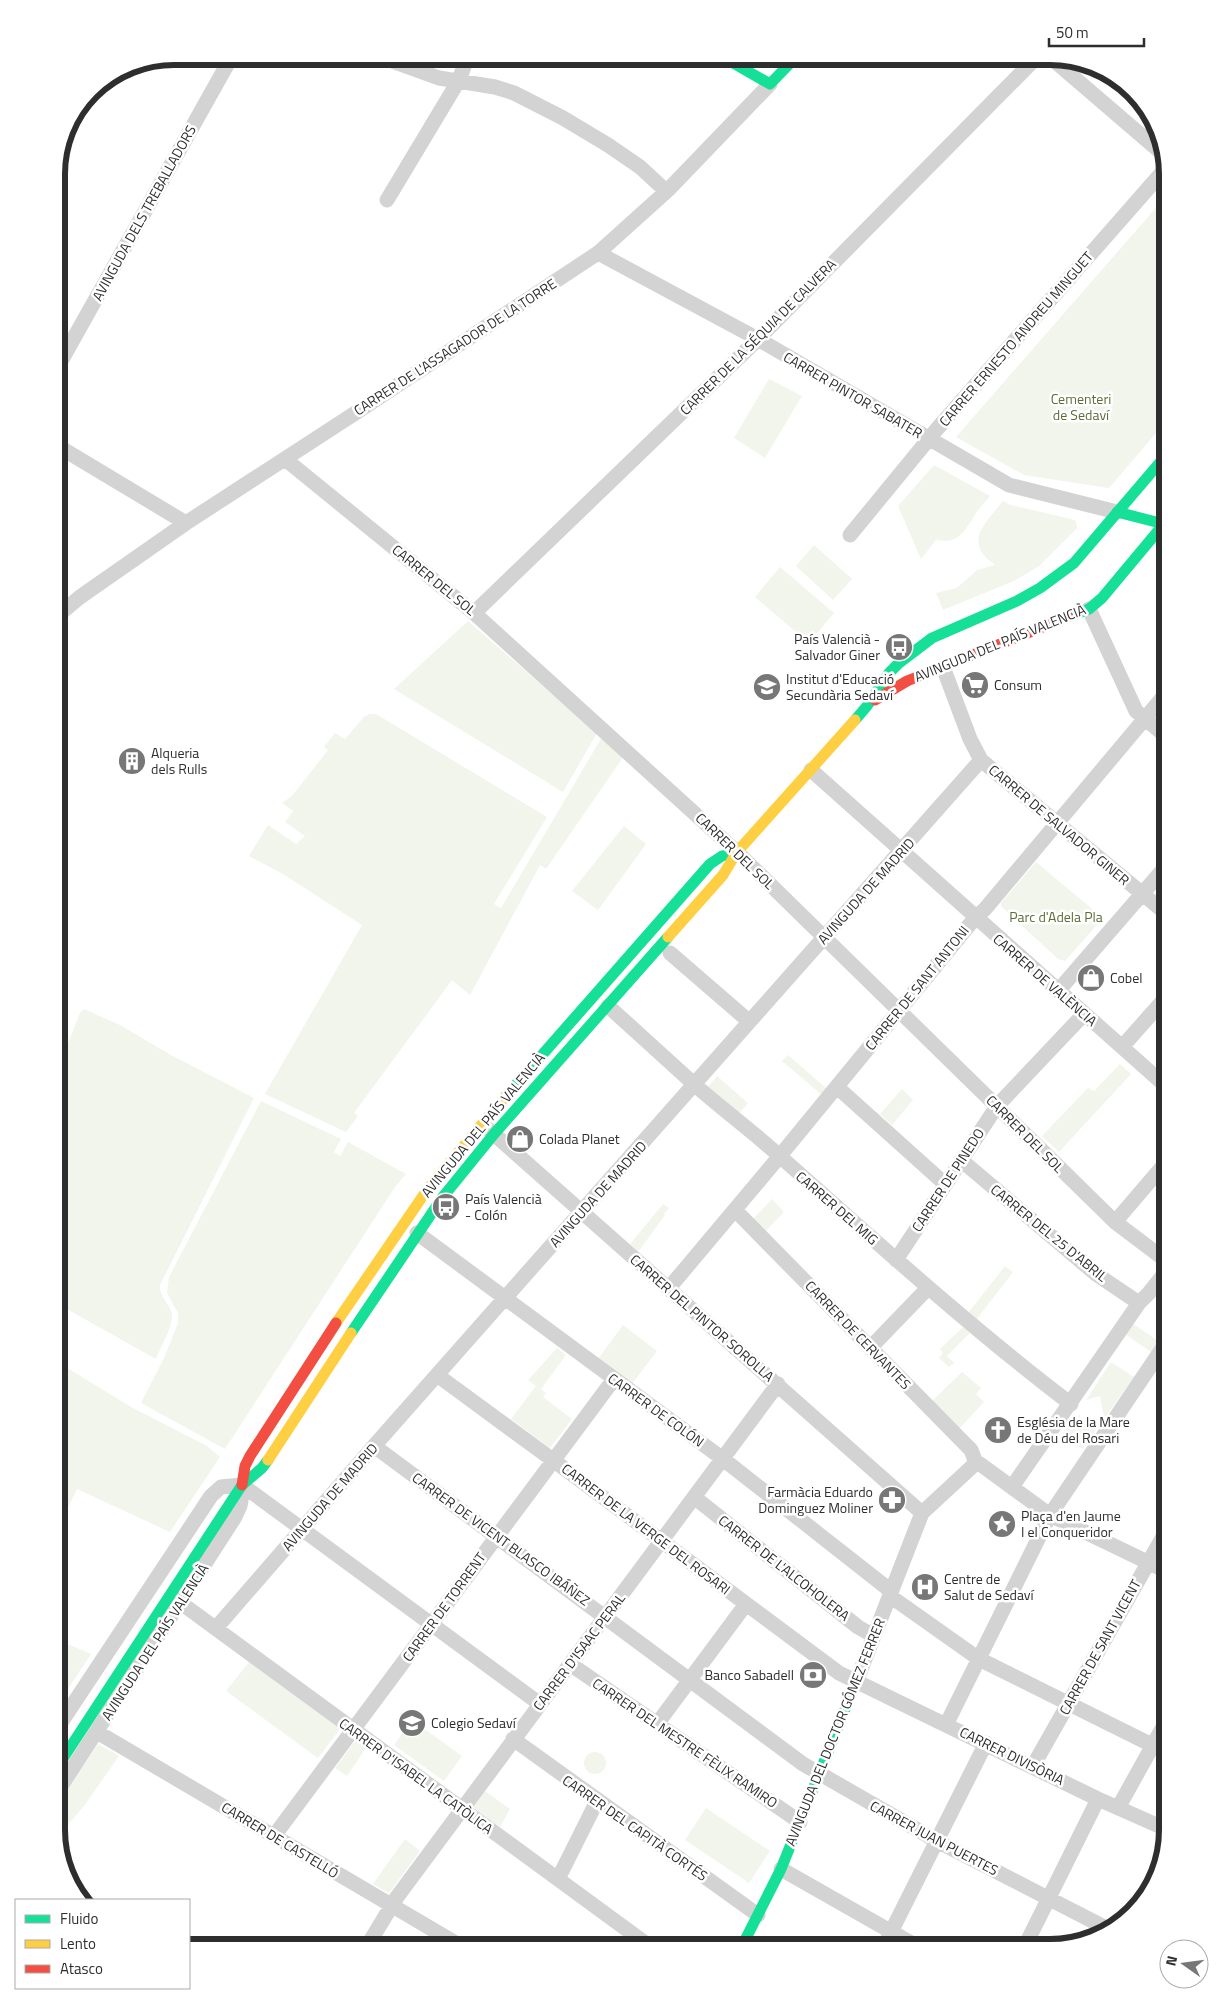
<svg xmlns="http://www.w3.org/2000/svg" width="1224" height="2004" font-family="'Titillium Web',sans-serif">
<rect width="100%" height="100%" fill="#fff"/>
<path fill="#f2f5eb" d="M1168 194V419L1109 488 1024 475 956 437Z
M769 379 802 396 765 458 734 438Z
M934 465 990 496C984 503 977 510 973 518 963 533 958 544 936 540L921 559 898 506Z
M1003 501 1011 505 1071 519 1076 521 1077 528 1039 566 1014 581 943 610 936 593 957 588 977 570 995 565C962 542 985 524 1003 501Z
M814 545 852 579 833 600 796 566Z
M780 567 834 613 809 643 755 597Z
M468 621 597 733 563 792 394 689Z
M370 714H376L547 817 494 904 501 908 602 737 624 756 546 869 540 865 470 995 452 980 354 1113 358 1116 346 1132 265 1094 362 925 283 874 249 856 268 825 296 844 305 836 285 822 293 811 282 803 292 796 328 750 324 747 335 733 345 739 364 717Z
M624 826 646 844 598 910 572 891Z
M1036 862 1103 918 1065 961 1058 959 1001 906V903Z
M84 1009 120 1025 169 1054 254 1098 160 1285C159 1296 169 1303 172 1314 174 1325 160 1348 156 1359L56 1303V1073L80 1013Z
M788 1055 827 1089 822 1095 782 1061Z
M1120 1064 1131 1074 1059 1152 1042 1136 1088 1088 1094 1091Z
M717 1076 748 1103 738 1115 707 1088Z
M902 1089 913 1100 892 1125 880 1114Z
M261 1101 341 1139 334 1152 340 1156 348 1142 406 1174 395 1187 225 1449 141 1403 164 1358 178 1323V1313L167 1293 169 1277Z
M772 1199 784 1212 764 1233 751 1221Z
M663 1204 669 1208 664 1214 665 1215 638 1252 630 1244Z
M1005 1266 1013 1272 976 1320 968 1313Z
M1129 1321 1158 1341 1151 1352 1122 1332Z
M623 1325 657 1351 632 1384 598 1359Z
M963 1327 970 1333 947 1356 954 1363 949 1367 939 1358 943 1353 940 1349Z
M557 1348 566 1355 541 1389 546 1393 543 1397 572 1419 550 1448 511 1419 536 1386 528 1380Z
M56 1361 131 1407 207 1446 220 1457 170 1532 77 1489 56 1533Z
M1111 1362 1134 1377 1101 1423 1100 1418 1104 1417 1100 1396 1086 1400Z
M962 1372 981 1388 976 1394 984 1402 958 1430 931 1402Z
M1080 1414 1081 1421 1084 1420 1085 1425 1088 1424 1089 1430 1097 1428 1083 1449 1061 1436 1072 1419 1075 1421Z
M56 1639 91 1654 56 1707Z
M249 1662 340 1729 318 1758 226 1691Z
M412 1720 462 1756 444 1781 394 1745Z
M356 1740 366 1748 347 1776 335 1768Z
M98 1744 119 1756 84 1806 58 1836 56 1808Z
M584 1763a11 11 0 1 1 22 0a11 11 0 1 1-22 0Z
M485 1791 510 1809 500 1827 473 1807Z
M706 1808 770 1851 749 1883 685 1840Z
M405 1839 420 1851 389 1893 373 1884Z"/>
<g fill="none" stroke-linecap="round" stroke-linejoin="round">
<path stroke="#d3d3d3" stroke-width="15" d="M378 56 439 78 495 87 514 93 563 118 608 145 640 167 666 191
M1050 57 1163 154
M387 200 459 80 468 56
M598 253 758 339 1009 485 1117 512
M56 370 232 56
M56 445 186 523
M285 459 474 613 737 852 1115 1222 1168 1262
M850 535 937 429 1166 168
M1089 609 1136 711 1168 738
M474 613 758 339 1037 57
M56 617 80 597 186 523 360 410 598 253 668 190 770 84
M943 667 970 739 981 760 1168 915
M811 770 1168 1088
M670 953 744 1017
M1058 991 1168 864
M608 1006C637 1032 666 1059 695 1085 721 1108 748 1128 774 1151 871 1237 967 1325 1071 1404
M1122 1047 1168 995
M837 1087 945 1184
M487 1128 922 1513
M961 1160 1096 1274 1139 1303
M735 1210 971 1450 976 1463
M1115 1222 1168 1160
M417 1233 723 1459 891 1591
M896 1260 997 1106 1084 1014
M669 1288 779 1157 975 918 985 909 1168 691
M871 1347 928 1288
M437 1375 561 1466 839 1673 1098 1799 1168 1830
M374 1446 803 1764 937 1841 1108 1929
M976 1463 980 1464 1050 1515 1168 1572
M242 1485 540 1704
M1012 1487 1139 1303 1149 1293 1168 1269
M694 1497 858 1627 874 1636
M890 1596 979 1659 1168 1753
M181 1603 652 1948
M216 1628 374 1446 981 760
M570 1664 800 1822
M856 1682 922 1513 976 1463
M657 1724 746 1604
M946 1725 1050 1515 1168 1340
M56 1730 211 1496 221 1487 242 1485
M97 1732 464 1948
M513 1739 758 1915
M1033 1766 1168 1528
M56 1794 235 1517 240 1506 242 1494
M1118 1808 1168 1718
M274 1836 614 1379
M781 1869 920 1948
M558 1879 597 1801
M366 1948 397 1897 778 1384
M883 1948 986 1743
M1024 1948 1098 1799"/>
<path stroke="#16e098" stroke-width="11" d="M721 56 770 84 797 56
M1117 512 1164 524
M1068 617 1089 609 1102 598 1168 519
M855 720 867 706 889 673 899 663 932 638 1017 601 1040 588 1074 563 1168 453
M505 1097 710 864 722 856 737 852
M351 1333 442 1198 494 1134 668 937
M56 1769 242 1485 262 1468 268 1460
M741 1948 781 1869 856 1682"/>
<path stroke="#ffcf43" stroke-width="11" d="M668 937 723 875 737 852 855 720
M336 1323 429 1187 505 1097
M268 1460 351 1333"/>
<path stroke="#f24e42" stroke-width="11" d="M875 700 907 681 1068 617
M242 1485 245 1466 250 1456 336 1323"/>
</g>
<defs>
<symbol id="bus-disc" viewBox="-11 -11 22 22"><circle r="9.5" fill="#777" stroke="#fff"/><path d="M-5-6H5V4H4V6H2V4H-2V6H-4V4H-5ZM-3.5-4V0h7V-4ZM-3.5 1.2v1.5H-2V1.2ZM2 1.2v1.5H3.5V1.2Z" fill="#fff"/></symbol>
<symbol id="supermarket-disc" viewBox="-11 -11 22 22"><circle r="9.5" fill="#777" stroke="#fff"/><path d="M-6-5.5h2.5l.6 2H6L4.5 2H-2.5L-4.4-4H-6ZM-1.5 3.2a1.3 1.3 0 1 0 .1 0ZM3 3.2a1.3 1.3 0 1 0 .1 0Z" fill="#fff"/></symbol>
<symbol id="school-disc" viewBox="-11 -11 22 22"><circle r="9.5" fill="#777" stroke="#fff"/><path d="M0-5L7-2L0 1L-7-2ZM-4 1L0 2.5L4 1V4Q0 6-4 4Z" fill="#fff"/></symbol>
<symbol id="building-disc" viewBox="-11 -11 22 22"><circle r="9.5" fill="#777" stroke="#fff"/><path d="M-4-6H4V6H1V3H-1V6H-4ZM-2.5-4.3h1.7v1.8h-1.7ZM.8-4.3h1.7v1.8H.8ZM-2.5-1h1.7V.8h-1.7ZM.8-1h1.7V.8H.8Z" fill="#fff"/></symbol>
<symbol id="shop-disc" viewBox="-11 -11 22 22"><circle r="9.5" fill="#777" stroke="#fff"/><path d="M-5-2.5h2.3a2.7 3.5 0 0 1 5.4 0H5L5.5 6h-11ZM-1.5-2.5h3a1.5 2.3 0 0 0-3 0Z" fill="#fff"/></symbol>
<symbol id="church-disc" viewBox="-11 -11 22 22"><circle r="9.5" fill="#777" stroke="#fff"/><path d="M-1.2-6h2.4v3.5h3.3v2.4h-3.3V6h-2.4V-.1h-3.3v-2.4h3.3Z" fill="#fff"/></symbol>
<symbol id="pharmacy-disc" viewBox="-11 -11 22 22"><circle r="9.5" fill="#777" stroke="#fff"/><path d="M-2-6h4v4h4v4h-4v4h-4v-4h-4v-4h4Z" fill="#fff"/></symbol>
<symbol id="sight-disc" viewBox="-11 -11 22 22"><circle r="9.5" fill="#777" stroke="#fff"/><path d="M0-6L1.8-2.2L6-1.7L2.9 1.2L3.7 5.4L0 3.3L-3.7 5.4L-2.9 1.2L-6-1.7L-1.8-2.2Z" fill="#fff"/></symbol>
<symbol id="hospital-disc" viewBox="-11 -11 22 22"><circle r="9.5" fill="#777" stroke="#fff"/><path d="M-5-5h3v3.5h4V-5h3V5h-3V1.5h-4V5h-3Z" fill="#fff"/></symbol>
<symbol id="bank-disc" viewBox="-11 -11 22 22"><circle r="9.5" fill="#777" stroke="#fff"/><path d="M-6-4H6V4H-6ZM0-2.3a2.3 2.3 0 1 0 0 4.6a2.3 2.3 0 1 0 0-4.6Z" fill="#fff"/></symbol>
</defs>
<g fill-rule="evenodd">
<use href="#bus-disc" x="883" y="631" width="32" height="32"/>
<use href="#supermarket-disc" x="959" y="669" width="32" height="32"/>
<use href="#school-disc" x="751" y="671" width="32" height="32"/>
<use href="#building-disc" x="116" y="745" width="32" height="32"/>
<use href="#shop-disc" x="1075" y="962" width="32" height="32"/>
<use href="#shop-disc" x="504" y="1123" width="32" height="32"/>
<use href="#bus-disc" x="430" y="1191" width="32" height="32"/>
<use href="#church-disc" x="982" y="1414" width="32" height="32"/>
<use href="#pharmacy-disc" x="876" y="1484" width="32" height="32"/>
<use href="#sight-disc" x="986" y="1508" width="32" height="32"/>
<use href="#hospital-disc" x="909" y="1571" width="32" height="32"/>
<use href="#bank-disc" x="797" y="1659" width="32" height="32"/>
<use href="#school-disc" x="396" y="1707" width="32" height="32"/>
</g>
<g text-anchor="middle" stroke-width="5" stroke-linejoin="round" paint-order="stroke">
<g font-size="14" fill="#2e2e2e" stroke="#fff">
<text transform="translate(144 213) rotate(-61)" y="5">AVINGUDA DELS TREBALLADORS</text>
<text transform="translate(758 337) rotate(-45)" y="5">CARRER DE LA SÉQUIA DE CALVERA</text>
<text transform="translate(1016 339) rotate(-49)" y="5">CARRER ERNESTO ANDREU MINGUET</text>
<text transform="translate(455 347) rotate(-33)" y="5">CARRER DE L'ASSAGADOR DE LA TORRE</text>
<text transform="translate(853 395) rotate(30)" y="5">CARRER PINTOR SABATER</text>
<text transform="translate(434 580) rotate(39)" y="5">CARRER DEL SOL</text>
<text transform="translate(1000 643) rotate(-22)" y="5">AVINGUDA DEL PAÍS VALENCIÀ</text>
<text transform="translate(1059 825) rotate(40)" y="5">CARRER DE SALVADOR GINER</text>
<text transform="translate(735 851) rotate(44)" y="5">CARRER DEL SOL</text>
<text transform="translate(866 891) rotate(-48)" y="5">AVINGUDA DE MADRID</text>
<text transform="translate(1045 980) rotate(41)" y="5">CARRER DE VALÈNCIA</text>
<text transform="translate(917 988) rotate(-51)" y="5">CARRER DE SANT ANTONI</text>
<text transform="translate(483 1125) rotate(-50)" y="5">AVINGUDA DEL PAÍS VALENCIÀ</text>
<text transform="translate(1025 1134) rotate(45)" y="5">CARRER DEL SOL</text>
<text transform="translate(948 1180) rotate(-57)" y="5">CARRER DE PINEDO</text>
<text transform="translate(598 1194) rotate(-48)" y="5">AVINGUDA DE MADRID</text>
<text transform="translate(837 1208) rotate(41)" y="5">CARRER DEL MIG</text>
<text transform="translate(1049 1233) rotate(39)" y="5">CARRER DEL 25 D'ABRIL</text>
<text transform="translate(702 1318) rotate(41)" y="5">CARRER DEL PINTOR SOROLLA</text>
<text transform="translate(858 1335) rotate(46)" y="5">CARRER DE CERVANTES</text>
<text transform="translate(656 1410) rotate(36)" y="5">CARRER DE COLÓN</text>
<text transform="translate(330 1497) rotate(-49)" y="5">AVINGUDA DE MADRID</text>
<text transform="translate(646 1529) rotate(37)" y="5">CARRER DE LA VERGE DEL ROSARI</text>
<text transform="translate(501 1539) rotate(36)" y="5">CARRER DE VICENT BLASCO IBÁÑEZ</text>
<text transform="translate(784 1568) rotate(38)" y="5">CARRER DE L'ALCOHOLERA</text>
<text transform="translate(444 1607) rotate(-54)" y="5">CARRER DE TORRENT</text>
<text transform="translate(155 1642) rotate(-57)" y="5">AVINGUDA DEL PAÍS VALENCIÀ</text>
<text transform="translate(1100 1647) rotate(-61)" y="5">CARRER DE SANT VICENT</text>
<text transform="translate(579 1652) rotate(-53)" y="5">CARRER D'ISAAC PERAL</text>
<text transform="translate(835 1732) rotate(-68)" y="5">AVINGUDA DEL DOCTOR GÓMEZ FERRER</text>
<text transform="translate(685 1743) rotate(34)" y="5">CARRER DEL MESTRE FÈLIX RAMIRO</text>
<text transform="translate(1012 1756) rotate(26)" y="5">CARRER DIVISÒRIA</text>
<text transform="translate(416 1776) rotate(36)" y="5">CARRER D'ISABEL LA CATÒLICA</text>
<text transform="translate(635 1828) rotate(35)" y="5">CARRER DEL CAPITÀ CORTÉS</text>
<text transform="translate(934 1838) rotate(28)" y="5">CARRER JUAN PUERTES</text>
<text transform="translate(280 1840) rotate(31)" y="5">CARRER DE CASTELLÓ</text>
</g>
<g font-size="14" fill="#5d6d38" stroke="#fff">
<text x="1081" y="404">Cementeri<tspan x="1081" dy="16">de Sedaví</tspan></text>
<text x="1056" y="922">Parc d'Adela Pla</text>
</g>
<g font-size="14" fill="#2e2e2e" stroke="#fff" text-anchor="start">
<text x="880" y="644" text-anchor="end">País Valencià -<tspan x="880" dy="16">Salvador Giner</tspan></text>
<text x="786" y="684">Institut d'Educació<tspan x="786" dy="16">Secundària Sedaví</tspan></text>
<text x="994" y="690">Consum</text>
<text x="151" y="758">Alqueria<tspan x="151" dy="16">dels Rulls</tspan></text>
<text x="1110" y="983">Cobel</text>
<text x="539" y="1144">Colada Planet</text>
<text x="465" y="1204">País Valencià<tspan x="465" dy="16">- Colón</tspan></text>
<text x="1017" y="1427">Església de la Mare<tspan x="1017" dy="16">de Déu del Rosari</tspan></text>
<text x="873" y="1497" text-anchor="end">Farmàcia Eduardo<tspan x="873" dy="16">Dominguez Moliner</tspan></text>
<text x="1021" y="1521">Plaça d'en Jaume<tspan x="1021" dy="16">I el Conqueridor</tspan></text>
<text x="944" y="1584">Centre de<tspan x="944" dy="16">Salut de Sedaví</tspan></text>
<text x="794" y="1680" text-anchor="end">Banco Sabadell</text>
<text x="431" y="1728">Colegio Sedaví</text>
</g>
</g>
<path d="M0 0H1224V2004H0ZM174 65H1050A109 109 0 0 1 1159 174V1830A109 109 0 0 1 1050 1939H174A109 109 0 0 1 65 1830V174A109 109 0 0 1 174 65Z" fill="#fff" fill-rule="evenodd"/>
<path fill="none" stroke="#2e2e2e" stroke-width="6" d="M174 65H1050A109 109 0 0 1 1159 174V1830A109 109 0 0 1 1050 1939H174A109 109 0 0 1 65 1830V174A109 109 0 0 1 174 65Z"/>
<rect x="15" y="1899" width="175" height="90" fill="#ffffff" stroke="#ababab"/>
<rect x="25" y="1915" width="25" height="8" fill="#16e098" stroke="#ababab"/>
<text x="60" y="1924" font-size="15" fill="#2e2e2e">Fluido</text>
<rect x="25" y="1940" width="25" height="8" fill="#ffcf43" stroke="#ababab"/>
<text x="60" y="1949" font-size="15" fill="#2e2e2e">Lento</text>
<rect x="25" y="1965" width="25" height="8" fill="#f24e42" stroke="#ababab"/>
<text x="60" y="1974" font-size="15" fill="#2e2e2e">Atasco</text>
<g transform="translate(1184 1964) rotate(284)"><circle r="24" fill="#ffffff" stroke="#ababab"/>
<path d="M0-4L9 19L0 12L-9 19Z" fill="#777777"/>
<text y="-8" font-size="14" font-weight="bold" text-anchor="middle" fill="#2e2e2e">N</text>
</g>
<path d="M1049 38v8h95v-8" fill="none" stroke="#2e2e2e" stroke-width="2.5"/>
<text x="1056" y="38" font-size="15" fill="#2e2e2e" stroke="#ffffff" stroke-width="4" paint-order="stroke">50 m</text>
</svg>
